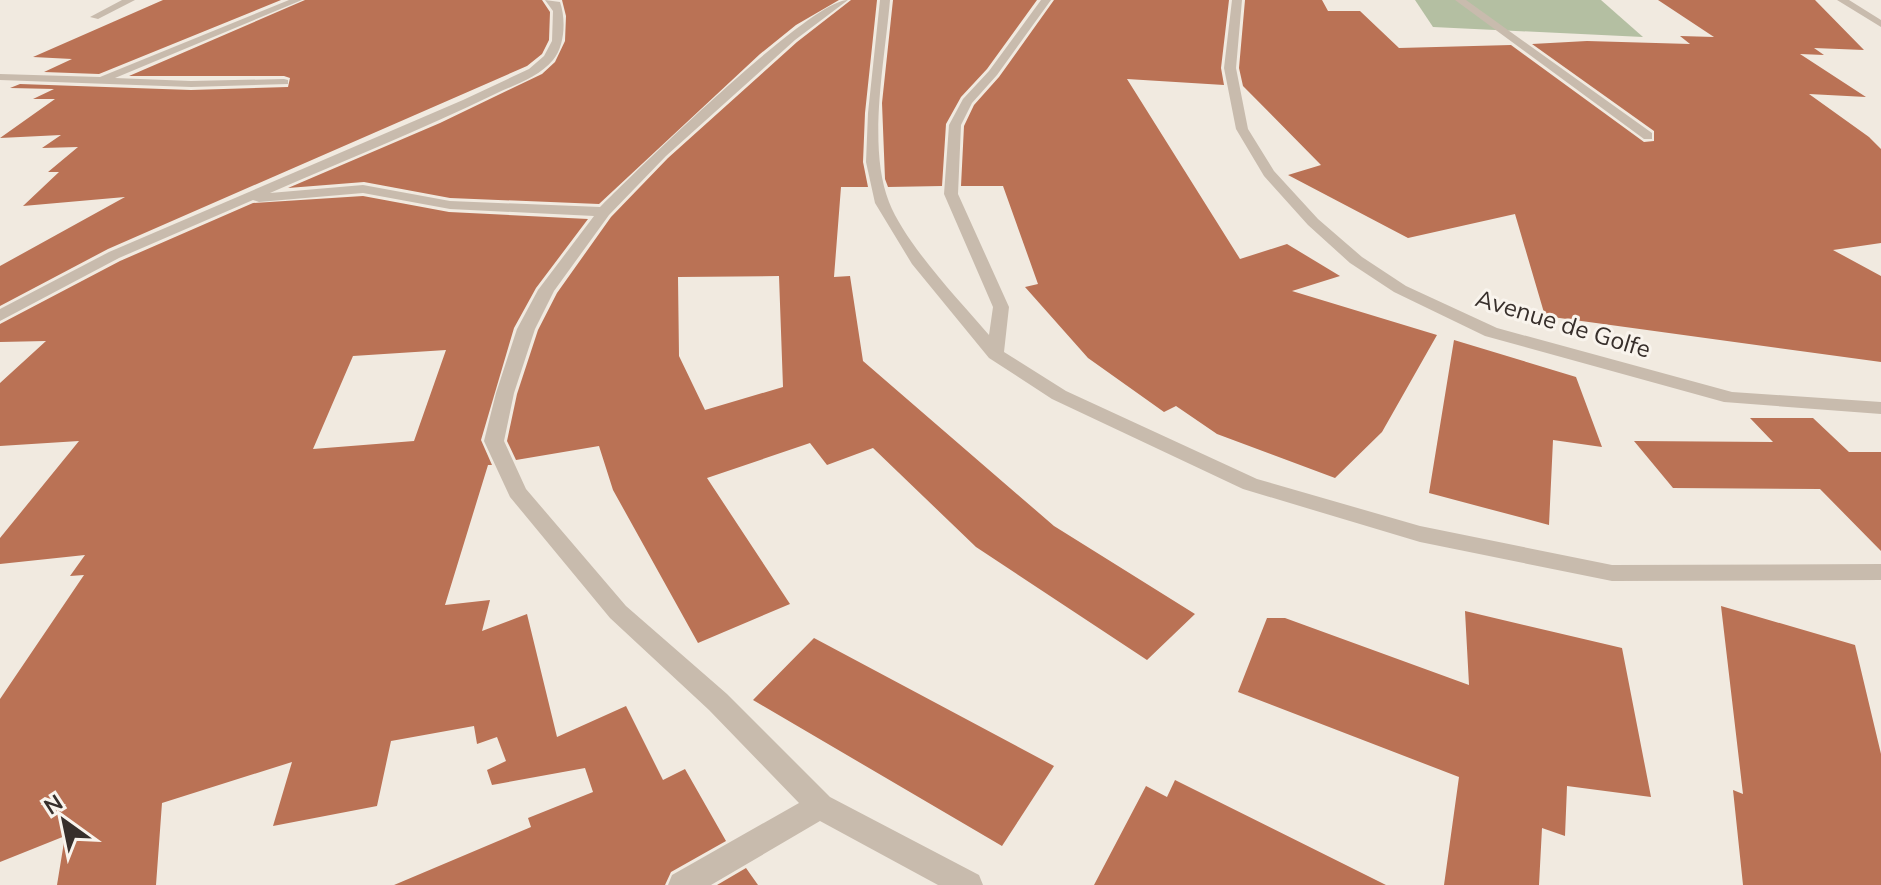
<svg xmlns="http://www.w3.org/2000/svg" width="1881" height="885" font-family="Mulish,sans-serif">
<rect width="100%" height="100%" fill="#f1eae0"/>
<path fill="#b4bfa2" d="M1415 0H1601L1643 37 1433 27Z"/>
<path fill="#ba7255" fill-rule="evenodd" d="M163 0H281L99 74 44 72 72 59 33 57Z
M305 0H542L550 12 549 40 542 54 527 66 108 249 0 306V266L125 197 23 206 59 172H48L78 147 42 148 61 135 0 138 55 99H33L54 89 10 88 20 84 191 90 288 87 290 78 284 76H129Z
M562 0H839L796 25 760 54 599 204 450 198 364 182 288 188 440 123 542 74 555 62 565 41 566 16Z
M851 0H877L865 113 863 162 868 187H841L834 277 850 276 863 361 1054 526 1195 614 1147 660 976 547 873 448 827 465 810 443 707 478 790 604 698 643 613 490 599 446 516 460 507 441 517 394 538 330 557 293 611 217 668 158 797 42ZM779 276 783 387 705 410 679 356 678 277Z
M893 0H1037L987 69 961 97 946 124 942 186 888 187 885 179 882 103Z
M1054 0H1229L1221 68 1224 85 1127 79 1240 259 1287 244 1340 276 1292 291 1437 335 1382 432 1335 478 1217 434 1176 406 1164 412 1088 358 1025 287 1038 284 1003 186H961L964 126 974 105 999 77Z
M1245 0H1322L1328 11H1360L1399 48 1511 45 1644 142 1654 141V131L1532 44 1587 41 1690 44 1680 36 1714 37 1658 0H1815L1864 50 1814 48 1824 55 1800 54 1866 97 1809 94 1869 137 1881 149V243L1833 250 1881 276V362L1545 316 1515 214 1408 238 1288 175 1321 165 1243 86 1239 68Z
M363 196 449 212 588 219 536 288 514 328 481 440 492 465H488L445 605 490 600 482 631 527 614 557 737 626 706 663 780 685 769 726 841 671 872 665 885H394L531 827 528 818 593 792 585 768 492 785 487 770 506 761 497 737 477 744 474 726 391 741 377 806 273 826 292 762 162 803 156 885H57L65 836 0 862V699L84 575 70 576 85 555 0 564V538L79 441 0 446V383L46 341 0 342V324L120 261 253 203ZM446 350 414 441 313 449 353 356Z
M1454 340 1576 377 1602 447 1553 440 1549 525 1429 493Z
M1750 418H1813L1849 452H1881V551L1820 489 1673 488 1634 441 1773 442Z
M1721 606 1855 645 1881 754V885H1743L1733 790 1743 794Z
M1465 611 1622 648 1651 797 1567 786 1565 836 1542 828 1539 885H1444L1459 777 1238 692 1267 618H1285L1469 685Z
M814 638 1054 766 1002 846 753 700Z
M1175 780 1386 885H1094L1146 786 1167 797Z
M746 868 758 885H717Z"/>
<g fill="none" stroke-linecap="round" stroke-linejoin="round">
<path fill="#c8bbad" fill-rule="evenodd" d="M122 0H135L98 19 90 17Z
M289 0H302L115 78 191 81 284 79 288 80V84L191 87 0 80V74L100 77Z
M545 0 560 2C566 19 565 46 553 60 539 77 514 85 495 94 421 130 345 160 270 193L363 185 450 201 600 207C635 172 810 0 848 0L795 40 666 156 609 215 554 291 535 329 514 393 504 441 526 489 626 606 727 694 830 797 979 875 983 885H938L820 821 711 885H668L672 875 799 803 709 710 610 618 510 497 484 441 496 393 517 329 538 290 594 216 450 209 363 193 259 202 253 200 119 258 0 321V309L109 252 463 100 529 69 544 56 552 41 553 11Z
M880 0H890C885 60 867 146 889 202 906 245 959 300 989 335L993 307 944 194 949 125 963 99 989 71 1041 0H1051L997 75 972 103 961 125 958 194 1009 307 1004 352 1066 391 1257 479 1420 526 1612 565 1881 564V580L1612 581 1420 542 1243 489 1052 399 989 358 912 264 875 203 866 162 868 113Z
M1232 0H1242L1236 68 1248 129 1274 171 1318 219 1362 257 1406 286 1497 328 1732 392 1881 402V414L1724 402 1485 336 1394 292 1350 263 1308 225 1264 176 1236 129 1224 68Z
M1455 0H1466L1652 133V139H1644Z
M1837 0H1849L1881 20V27Z"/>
</g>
<g text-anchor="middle" stroke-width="6" stroke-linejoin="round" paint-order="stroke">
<g font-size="24" fill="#372f2b" stroke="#f9f4ed">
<text transform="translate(1563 324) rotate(17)" y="8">Avenue de Golfe</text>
</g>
</g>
<g transform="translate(64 821) rotate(327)" stroke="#f9f4ed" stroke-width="6" paint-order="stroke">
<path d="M0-6L14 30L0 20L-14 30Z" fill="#372f2b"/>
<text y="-12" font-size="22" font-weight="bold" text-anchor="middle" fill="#372f2b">N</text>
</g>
</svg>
